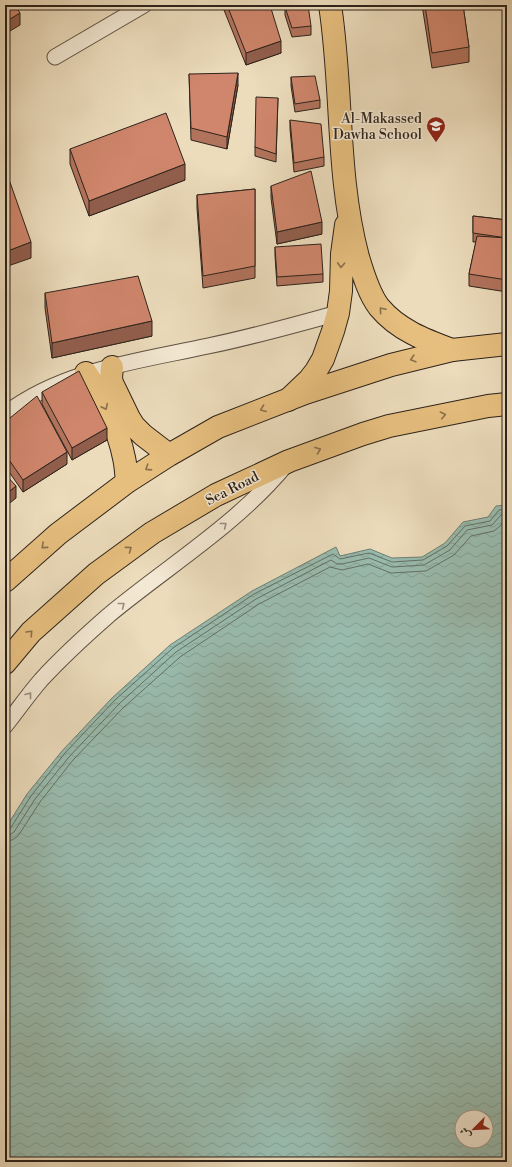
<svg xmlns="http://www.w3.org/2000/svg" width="512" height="1167" font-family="'Libre Bodoni',Amiri,serif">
<defs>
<pattern id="water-waves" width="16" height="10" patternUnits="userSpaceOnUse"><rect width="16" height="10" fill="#99bcaf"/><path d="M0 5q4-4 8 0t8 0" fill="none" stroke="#84a196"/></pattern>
</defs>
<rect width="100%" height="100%" fill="#ecdcbc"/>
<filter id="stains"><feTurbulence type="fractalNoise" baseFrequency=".005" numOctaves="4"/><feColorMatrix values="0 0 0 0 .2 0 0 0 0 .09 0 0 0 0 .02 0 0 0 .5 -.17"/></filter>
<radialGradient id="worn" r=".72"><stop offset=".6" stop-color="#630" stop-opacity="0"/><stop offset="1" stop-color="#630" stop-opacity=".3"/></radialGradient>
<path fill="url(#water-waves)" stroke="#6e7f74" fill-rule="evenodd" d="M507 505V1162H5V829L27 794 62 751 112 698 170 645 252 591 336 547 340 556 370 549 392 558 422 557 445 543 463 522 488 517 496 506ZM462 1117H486V1141H462Z"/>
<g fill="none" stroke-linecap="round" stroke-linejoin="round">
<path stroke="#637065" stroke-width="1" d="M5 830 10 829 31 796 65 753 115 700 173 648 254 594 333 554 340 559 369 553 392 562 423 560 447 546 465 526 490 521 499 510 507 509
M5 835H10L14 832 35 799 69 757 119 704 176 652 256 599 331 560 337 564H342L369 558 392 567 424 565 450 550 467 530 492 525 501 515 507 514
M5 841 12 840 18 836 40 802 73 760 123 708 180 657 259 604 330 567 342 570 368 564 391 573 426 571 454 555 471 536 494 531 499 527 505 520H507"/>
<defs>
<path id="minor" d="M55 57 144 5
M5 414C62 370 139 361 208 346 252 337 295 325 338 313
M5 726C17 711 28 695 41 680 62 657 85 636 109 615 168 566 235 526 285 466"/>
<path id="primary" d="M330 5C343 89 336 175 358 257 363 274 369 294 379 307 398 330 425 340 452 350
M288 400 309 380 316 371 323 359 333 331 338 313 341 291 342 254 346 225"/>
<path id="trunk" d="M112 367 111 378 112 383 129 418 134 426 143 435 169 455
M86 373C103 399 118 427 124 458 126 466 126 474 127 482
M5 581 58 534 127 482 169 455 218 427 305 393 391 365 452 350 507 344
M5 663 31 632 96 574 152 533 216 495 289 461 363 434 389 426 488 406 507 404"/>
</defs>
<use href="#minor" stroke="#5d5143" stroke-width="17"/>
<use href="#primary" stroke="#2d231b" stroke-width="24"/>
<use href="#trunk" stroke="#2d231b" stroke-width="24"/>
<use href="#minor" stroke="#f3e8d3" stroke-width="15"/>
<use href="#primary" stroke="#e6be7e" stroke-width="22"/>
<use href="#trunk" stroke="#e6be7e" stroke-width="22"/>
</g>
<path fill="#b2735d" stroke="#2d231b" d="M222 5H270L281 53 246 65Z
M422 5H463L469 47V62L432 68Z
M285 7 311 26V35L292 37 285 15Z
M189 74 238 85 227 149 191 140Z
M291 77 320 100V108L295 112 291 86Z
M278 98 276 162 255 156V147Z
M290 120 324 157V166L294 172 290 129Z
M70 149 185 180 89 216 70 164Z
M271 186 322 234 277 244 271 198Z
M255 189V278L203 288 197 208V195Z
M473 216 507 220V292L469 286V274L476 242H473Z
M275 247 323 274V282L277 286 275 256Z
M45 293 152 336 52 358 45 308Z
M42 392 107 440 72 460 42 404Z
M5 422 67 464 23 492 5 466Z"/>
<path fill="#915e4c" stroke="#2d231b" d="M20 13V25L5 34V22Z
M281 41V53L246 65V53Z
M238 73V85L227 149V137Z
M185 164V180L89 216V201Z
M322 222V234L277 244V232Z
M31 242V258L5 267V252Z
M152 321V336L52 358V343Z
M107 428V440L72 460V448Z
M67 452V464L23 492V480Z
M16 486V498L5 507V495Z"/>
<path fill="#cf866c" stroke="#2d231b" d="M5 5H15L20 13 5 22Z
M227 5H270L281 41 246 53Z
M289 5H308L311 26 292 28 285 7Z
M425 5H463L469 47 432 53Z
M238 73 227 137 191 128 189 74Z
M315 76 320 100 295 104 291 77Z
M256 97 278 98 276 154 255 147Z
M166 113 185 164 89 201 70 149Z
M290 120 321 124 324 157 294 163Z
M5 168 31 242 5 252Z
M311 171 322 222 277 232 271 186Z
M255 189V266L203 276 197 195Z
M473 216 507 220V238L473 233Z
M477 236 507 238V280L469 274Z
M321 244 323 274 277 277 275 247Z
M138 276 152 321 52 343 45 293Z
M79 371 107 428 72 448 42 392Z
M37 396 67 452 23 480 5 454V422Z
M5 474 16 486 5 495Z"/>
<defs><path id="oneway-chevron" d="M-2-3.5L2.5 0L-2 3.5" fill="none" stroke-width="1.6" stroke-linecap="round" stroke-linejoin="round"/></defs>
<g stroke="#8a704c">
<use href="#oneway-chevron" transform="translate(341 265) rotate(93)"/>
<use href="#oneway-chevron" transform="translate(382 310) rotate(-130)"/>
<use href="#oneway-chevron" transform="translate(413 359) rotate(164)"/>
<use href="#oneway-chevron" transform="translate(105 407) rotate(64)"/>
<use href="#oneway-chevron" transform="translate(263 409) rotate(159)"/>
<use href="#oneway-chevron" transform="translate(443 415) rotate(-12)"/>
<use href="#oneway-chevron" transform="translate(318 450) rotate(-21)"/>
<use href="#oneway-chevron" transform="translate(148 468) rotate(147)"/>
<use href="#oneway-chevron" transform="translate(44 546) rotate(139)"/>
<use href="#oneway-chevron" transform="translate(129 549) rotate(-36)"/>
<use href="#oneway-chevron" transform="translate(30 633) rotate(-47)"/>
</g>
<g stroke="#9a8f80">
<use href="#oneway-chevron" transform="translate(224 525) rotate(-39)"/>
<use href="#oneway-chevron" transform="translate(122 605) rotate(-38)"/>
<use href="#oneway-chevron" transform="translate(29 695) rotate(-52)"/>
</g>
<defs>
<symbol id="school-pin" viewBox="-11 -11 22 30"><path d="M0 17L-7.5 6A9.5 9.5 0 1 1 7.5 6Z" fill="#8f2418" stroke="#f3e8d3"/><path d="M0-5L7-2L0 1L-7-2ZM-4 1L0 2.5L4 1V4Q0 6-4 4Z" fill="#fff"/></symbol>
</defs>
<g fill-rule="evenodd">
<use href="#school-pin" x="425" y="115" width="22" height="30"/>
</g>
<g text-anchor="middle" stroke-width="3" stroke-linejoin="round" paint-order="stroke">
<g font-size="14" fill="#2d231b" stroke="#f3e8d3" text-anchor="end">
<text x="422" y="123">Al-Makassed<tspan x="422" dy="16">Dawha School</tspan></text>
</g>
<g font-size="14" fill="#2d231b" stroke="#f3e8d3">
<text transform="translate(232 488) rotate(-27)" y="5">Sea Road</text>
</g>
</g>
<rect width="512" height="1167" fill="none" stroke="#ecdcbc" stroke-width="20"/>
<rect x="6" y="6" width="500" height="1155" fill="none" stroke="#2d231b" stroke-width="2"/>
<rect x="10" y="10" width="492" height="1147" fill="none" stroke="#2d231b"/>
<g transform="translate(474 1129) rotate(246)"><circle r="19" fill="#f3e8d3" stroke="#a49989"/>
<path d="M0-3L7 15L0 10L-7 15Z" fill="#8f2418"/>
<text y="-6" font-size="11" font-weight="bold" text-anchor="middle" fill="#2d231b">ش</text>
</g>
<rect width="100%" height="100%" filter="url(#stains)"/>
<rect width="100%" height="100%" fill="url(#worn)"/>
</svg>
